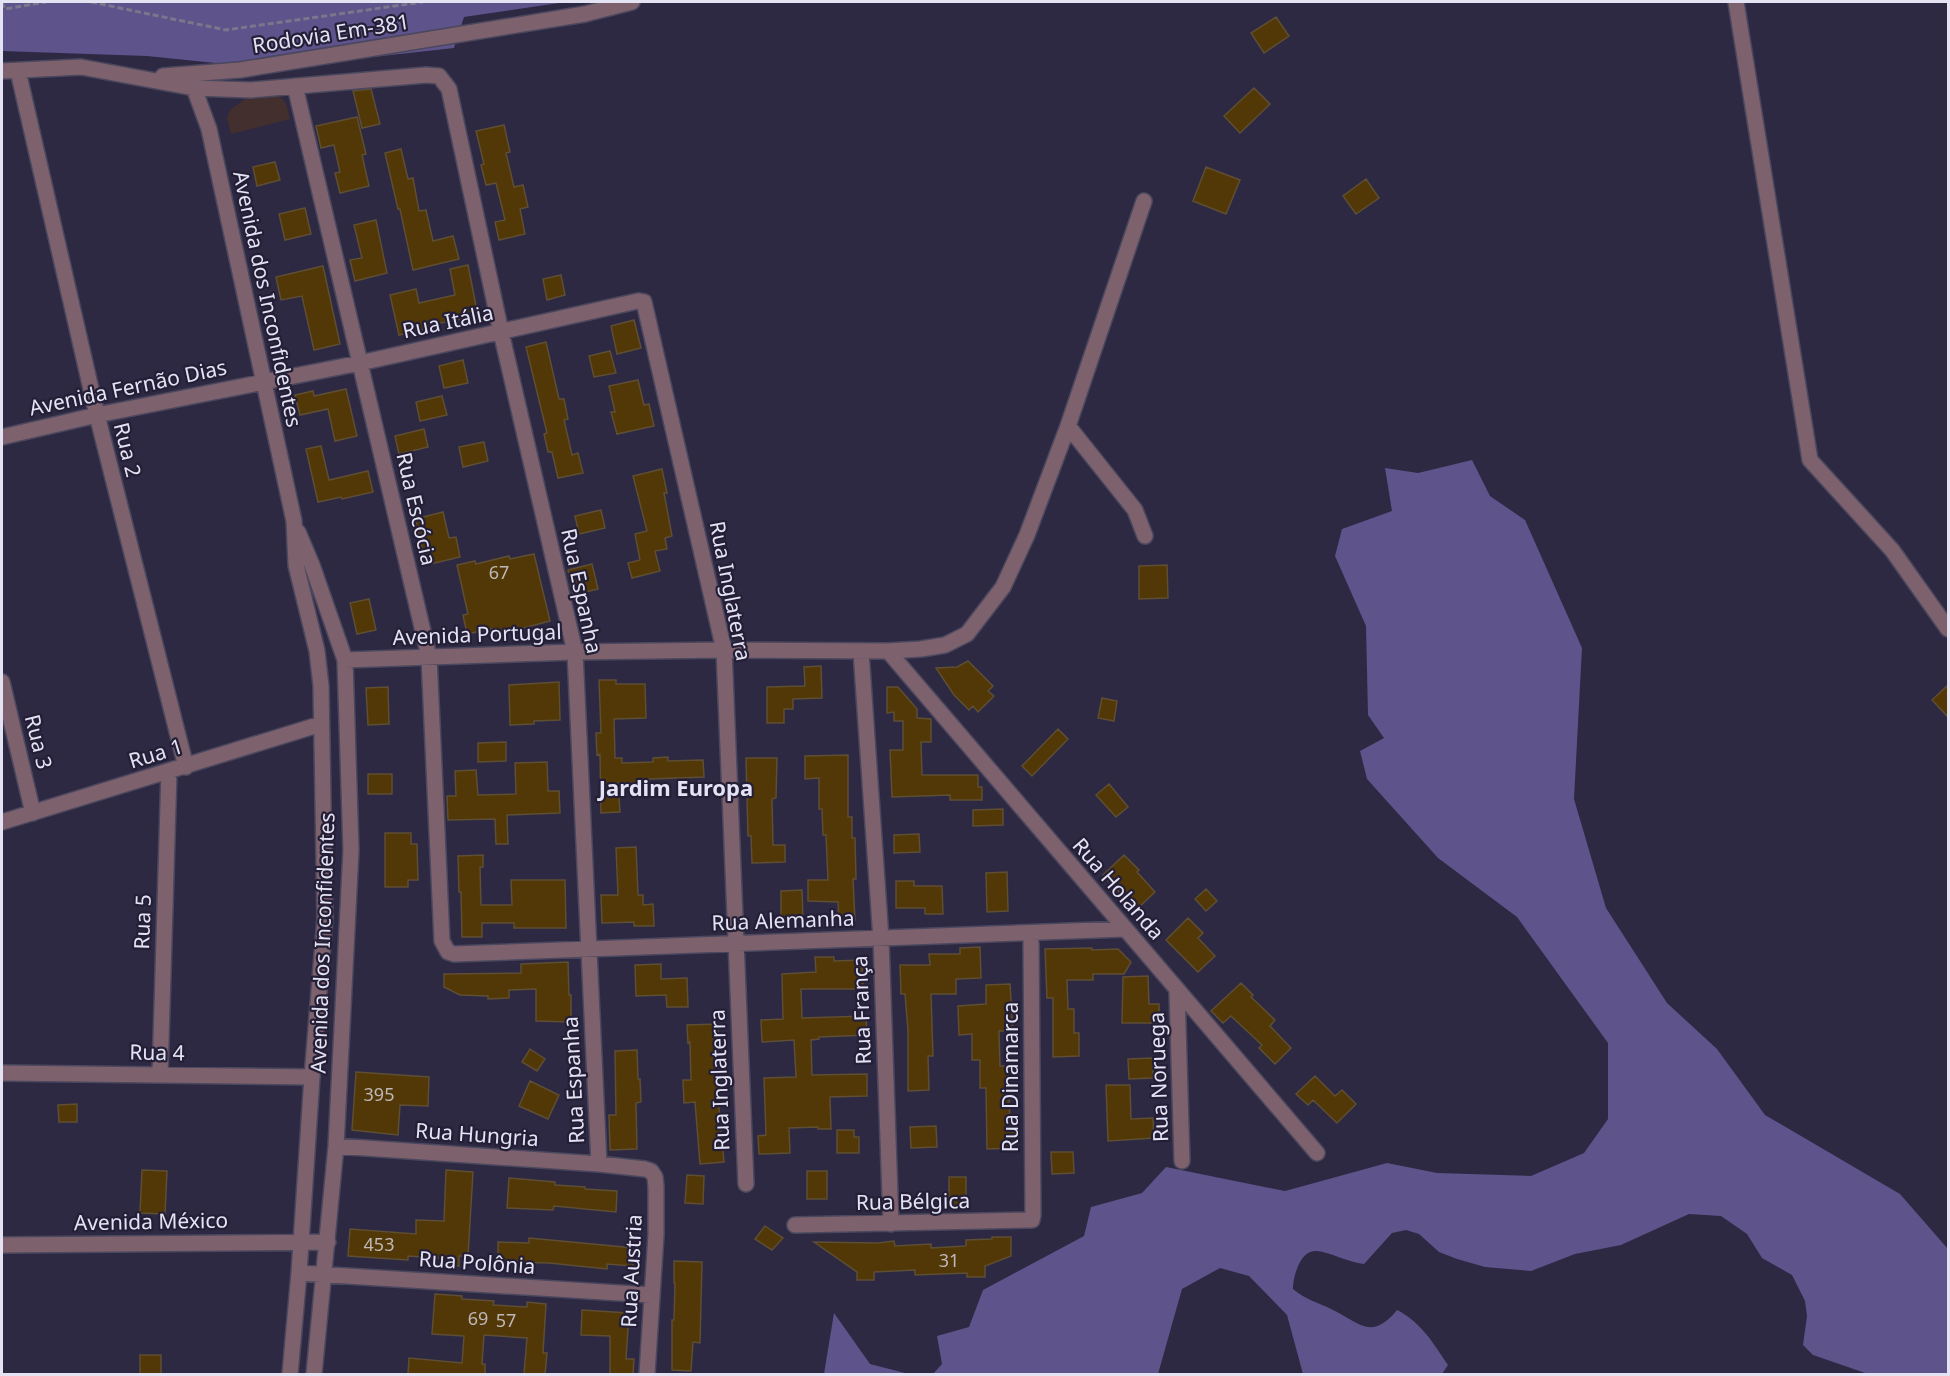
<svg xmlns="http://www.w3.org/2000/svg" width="1950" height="1376" font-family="'Noto Sans',sans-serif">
<rect width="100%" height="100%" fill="#2d2942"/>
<path fill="#432f2e" d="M248 97H280L286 103 290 119 231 134 227 118 231 109Z"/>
<path fill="#5e538b" d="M2 2H566L464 17 454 48 336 61 235 65 147 56 2 51Z
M1472 460 1490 496 1525 520 1582 648 1574 799 1606 908 1667 1003 1717 1049 1765 1115 1900 1194 1948 1249V1374H1868L1813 1355 1803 1345 1807 1316 1805 1301 1792 1275 1762 1258 1747 1234 1721 1216 1689 1214 1621 1245 1575 1254 1531 1271 1485 1267 1457 1259 1439 1252 1419 1234 1406 1230 1392 1233 1364 1264C1347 1262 1330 1252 1317 1251 1300 1249 1293 1277 1293 1289 1306 1300 1317 1302 1331 1309 1359 1322 1371 1342 1397 1310 1421 1322 1433 1343 1448 1365L1442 1374H1303L1287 1315 1249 1276 1220 1268 1182 1289 1158 1374H933L942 1364 937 1336 969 1327 983 1290 1084 1236 1091 1207 1142 1193 1166 1167 1285 1191 1387 1163 1437 1173 1531 1176 1584 1153 1608 1119V1043L1517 917 1438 858 1367 779 1360 751 1384 738 1368 715 1366 626 1335 556 1342 529 1392 511 1385 468 1418 473Z
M834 1313 870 1364 909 1374H824Z"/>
<path fill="#513806" stroke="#5e4e34" stroke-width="1.5" d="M1276 17 1289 36 1264 53 1251 33Z
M1254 88 1270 104 1240 133 1224 116Z
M371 89 380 124 362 128 353 91Z
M357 117 366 154 362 155 369 186 340 193 335 173 340 172 334 145 321 148 316 126Z
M504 125 510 152 506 153 514 187 523 185 528 207 520 209 525 234 499 240 495 222 505 220 496 183 486 185 481 165 484 164 476 131Z
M401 149 408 179 413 178 419 211 426 210 433 241 453 236 459 259 413 270 400 209H398L385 153Z
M275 162 280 180 257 186 253 167Z
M1206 167 1240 180 1226 214 1193 201Z
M1366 179 1379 198 1356 214 1343 196Z
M305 208 311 234 285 240 279 214Z
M376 220 387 273 355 281 350 260 362 258 354 225Z
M468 265 478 316 424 326 425 329 399 335 390 295 416 289 419 303 455 295 450 269Z
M323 266 340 344 314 350 302 296 281 300 276 277Z
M561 275 565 295 547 300 543 279Z
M634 320 641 348 617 354 611 326Z
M546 342 559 399H564L568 419 564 420 572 455 578 453 583 473 558 478 552 452H548L544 434 547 433 526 347Z
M610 351 616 373 594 377 589 356Z
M463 360 468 383 444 388 439 366Z
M638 380 644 405 649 404 654 426 617 434 611 412H615L609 386Z
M346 389 357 436 335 441 328 409 300 415 295 395 313 391 314 396Z
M442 396 447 415 420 421 416 402Z
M424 429 428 447 399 454 395 436Z
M484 442 488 461 463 467 459 447Z
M321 446 329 480 368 471 373 492 342 499 341 497 318 502 306 449Z
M662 469 667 493H664L672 536 665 538 667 549 655 551 660 571 632 578 628 563 640 560 635 534 647 531 633 476Z
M601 510 605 528 579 534 575 516Z
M443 512 449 538 456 537 460 557 426 565 415 519Z
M534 554 550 621 497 635 496 628 467 634 463 615 468 614 457 565 475 561 476 564 509 556 510 559Z
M592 564 598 589 573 595 568 570Z
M1167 565 1168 598 1139 599V566Z
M369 599 376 630 357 634 350 603Z
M968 661 993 686 988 691 994 696 978 712 973 706 969 710 954 695 936 668 957 667Z
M821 666 822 698 793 699V709H784V723H767V687L805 686 804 667Z
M599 680H616V684H645L646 718 614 719 615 758H622V763L653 762V758L668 757V761L703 760 704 777 649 779V782L618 783 620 812 601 813 600 754 597 755 596 733H601Z
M559 682 560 720 534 721V724L510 725 509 685Z
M1948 685V717L1932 700Z
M388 687 389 724 368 725 366 688Z
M887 687H898L917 709V718L931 719V742H921L922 775H978V787H982V800H950V795L892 797 890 750H903V721H894V712L887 713Z
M1102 698 1117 701 1114 721 1098 718Z
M1058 729 1068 739 1032 776 1022 766Z
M506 742V761L478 762V743Z
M848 755V817H852V838H855L856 879H853L855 920 839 921 838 902 808 901V880H828L826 835H823L822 809H819V778L805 779V756Z
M746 758H777L776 798 772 799 773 845H785V862L752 863 751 836H748Z
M547 762 548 791H559L560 813 507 815 508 844H496L495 819 448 820 447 796H456L455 771 476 770 478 795 516 794 515 763Z
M368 774H392V794H368Z
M1109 784 1128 807 1116 817 1096 795Z
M1003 809V825L973 826V810Z
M385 833H411V844H417L418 880H408V887H385Z
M919 834 920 852 894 853V835Z
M636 847 638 895H643V905L653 904 654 926H634V922L602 923 601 895H618L616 848Z
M483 855V867H480L481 905H512L511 880H565L566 928H514V923H482V937H462L461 892H459L458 856Z
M1124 855 1139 870 1137 872 1155 892 1136 910 1103 875Z
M1007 872 1008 911 987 912 986 873Z
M896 881H914V886H942L943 914H925V908H896Z
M1206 889 1217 901 1206 911 1195 899Z
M802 890 803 919H781V891Z
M1188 918 1203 933 1198 938 1215 956 1198 972 1166 940Z
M980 947 981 978 956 979V994H931L933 1056H928L929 1090 908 1091V1030L905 994H901L900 965H930L929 954H960V948Z
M1092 948V950L1118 949 1131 962 1124 974H1093V980H1067L1068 1009H1074V1033H1079V1056L1053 1057V998H1047L1045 949Z
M815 957H834V961L862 960 863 989H801L802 1018 866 1016 867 1035 819 1037V1039L811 1040 812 1075 867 1074V1096L830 1097 831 1129H818V1127L789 1128 790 1153 759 1154 758 1136 766 1135 764 1078 796 1077 794 1040 762 1042 761 1020 783 1019 782 974 816 972Z
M568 962 569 995H571V1022L536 1021V989L509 990V998L488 999V996L460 995 444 987V974L521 973V964Z
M661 964V979L687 978 688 1007H667L666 995 636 996 635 965Z
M1148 976 1149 1004H1159V1023H1122L1123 977Z
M1241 983 1253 995 1251 997 1275 1020 1270 1026 1291 1048 1275 1064 1259 1048 1262 1045 1231 1016 1223 1023 1211 1011Z
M1010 984 1013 1031H999L1000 1066H1008L1010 1126H1014L1015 1148 987 1149 986 1088H980V1060H972V1034L959 1035 958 1006 986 1004V985Z
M718 1024 719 1108 724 1162 700 1164 695 1102 684 1103 683 1080H691L690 1042 688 1043 687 1025Z
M530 1049 545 1059 537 1071 522 1062Z
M637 1050 638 1079H640L641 1102 636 1103 637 1149 610 1150 609 1115H616L615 1051Z
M1153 1058V1078L1129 1079 1128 1059Z
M356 1072 429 1077 428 1106 400 1105 398 1135 352 1130Z
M1315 1076 1335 1096 1342 1090 1356 1104 1337 1123 1313 1100 1308 1105 1296 1094Z
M530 1081 559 1095 548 1119 519 1106Z
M1106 1085H1130L1131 1119 1153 1118 1154 1138 1108 1141Z
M77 1104V1122H59L58 1105Z
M936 1126 937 1147 911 1148 910 1127Z
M837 1130H854V1137H859V1153H837Z
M1051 1152H1073L1074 1173 1052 1174Z
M142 1170 167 1171 165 1214 140 1213Z
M446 1170 473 1172 468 1256H459V1266L440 1265V1258L408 1256V1260L348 1256 350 1229 416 1234V1220L444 1221Z
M807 1171H827V1199H807Z
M687 1175 704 1176 703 1204 685 1203Z
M949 1177H966V1207H949Z
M509 1178 555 1182V1185L585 1187V1189L617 1191 616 1212 554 1206 553 1210 507 1208Z
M765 1226 783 1238 772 1250 755 1239Z
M992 1237H1011V1256L985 1266V1277H967V1273L915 1275V1270L874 1272V1280H857V1272L814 1242 878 1243 894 1241 895 1246 931 1244V1248L966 1246V1240L992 1239Z
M529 1238 634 1248 633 1266 607 1264V1269L549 1263 498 1262V1242L529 1243Z
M674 1261 702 1262 700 1343 693 1342 691 1371 672 1370V1320H674L675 1283H674Z
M435 1294 462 1296V1299L494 1301 493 1305 527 1307V1302L546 1304 543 1353H547L545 1374H524L527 1338 484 1335 482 1364H485V1374H408L409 1358 462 1363 464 1336 432 1334Z
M582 1310 629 1313 626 1359H634L633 1374H610V1336L581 1335Z
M140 1355H161V1374H140Z"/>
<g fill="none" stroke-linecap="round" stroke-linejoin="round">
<defs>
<path id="minor" d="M1736 2 1810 460 1892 550 1948 629
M2 71 81 67 194 88 251 90 426 75 439 76 449 89 501 332 575 652 599 1164
M18 71 97 415 186 767
M163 76 240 70 585 14 632 2
M295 86 429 657 442 941 448 952 454 954 1125 929
M194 88 209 129 294 521 296 565 317 651 321 686 325 918 312 1077 299 1273 290 1374
M1068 426 1135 510 1145 536
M2 437 97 415 360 363 638 301 644 302 724 650 746 1184
M298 532 312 565 345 660 351 850 336 1146 314 1374
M888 651 1317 1153
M861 652 881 939 891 1224
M345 660 575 652 724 650 888 651 921 649 945 645 967 634 1003 587 1027 535 1068 426 1144 201
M2 682 33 813
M2 822 321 724
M1177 991 1182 1161
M2 1073 312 1077
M160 1074 169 771
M336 1146 599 1164 645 1169 651 1171 655 1177 656 1187V1235L647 1374
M795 1225 1032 1220 1033 1215 1031 934
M2 1245 328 1242
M299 1273 652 1295"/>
</defs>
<use href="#minor" stroke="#4a475e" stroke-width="18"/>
<path stroke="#7a778c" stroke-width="3" stroke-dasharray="6 3" stroke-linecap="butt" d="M2 2 5 9 46 2
M91 2 226 30 423 2"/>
<use href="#minor" stroke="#7d616d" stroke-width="15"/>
</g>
<g text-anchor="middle" stroke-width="4.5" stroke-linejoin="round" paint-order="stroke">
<g font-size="18" fill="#bfb8b8">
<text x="499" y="579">67</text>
<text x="379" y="1101">395</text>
<text x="379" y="1251">453</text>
<text x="949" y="1267">31</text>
<text x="478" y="1325">69</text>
<text x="506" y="1327">57</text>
</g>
<g font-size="21" fill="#e4e3f3" stroke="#241f37">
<text transform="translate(331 34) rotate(-9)" y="7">Rodovia Em-381</text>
<text transform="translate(267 299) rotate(78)" y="7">Avenida dos Inconfidentes</text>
<text transform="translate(448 322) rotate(-12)" y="7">Rua Itália</text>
<text transform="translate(128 388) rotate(-12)" y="7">Avenida Fernão Dias</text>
<text transform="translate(127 450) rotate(76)" y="7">Rua 2</text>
<text transform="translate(416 509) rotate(77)" y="7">Rua Escócia</text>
<text transform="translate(581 591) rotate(78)" y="7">Rua Espanha</text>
<text transform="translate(730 591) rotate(79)" y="7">Rua Inglaterra</text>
<text transform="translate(477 635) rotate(-2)" y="7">Avenida Portugal</text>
<text transform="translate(38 742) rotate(76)" y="7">Rua 3</text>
<text transform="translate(156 754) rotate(-17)" y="7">Rua 1</text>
<text transform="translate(1118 889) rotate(49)" y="7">Rua Holanda</text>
<text transform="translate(783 921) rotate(-2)" y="7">Rua Alemanha</text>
<text transform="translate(143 922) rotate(-88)" y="7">Rua 5</text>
<text transform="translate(323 943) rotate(-88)" y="7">Avenida dos Inconfidentes</text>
<text transform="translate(862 1010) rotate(-92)" y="7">Rua França</text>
<text transform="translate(157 1053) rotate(1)" y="7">Rua 4</text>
<text transform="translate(1011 1077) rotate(-90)" y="7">Rua Dinamarca</text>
<text transform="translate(1159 1077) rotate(-92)" y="7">Rua Noruega</text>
<text transform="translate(574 1080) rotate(-93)" y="7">Rua Espanha</text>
<text transform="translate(720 1080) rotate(-92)" y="7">Rua Inglaterra</text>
<text transform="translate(477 1135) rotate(4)" y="7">Rua Hungria</text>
<text transform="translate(913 1202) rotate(-1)" y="7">Rua Bélgica</text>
<text transform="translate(151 1222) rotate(-1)" y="7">Avenida México</text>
<text transform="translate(477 1263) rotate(4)" y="7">Rua Polônia</text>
<text transform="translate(632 1271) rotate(-87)" y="7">Rua Austria</text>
</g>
<g font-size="22" font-weight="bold" fill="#e4e3f3" stroke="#241f37">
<text x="676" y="796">Jardim Europa</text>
</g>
</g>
<rect width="1950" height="1376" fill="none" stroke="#e4e3f3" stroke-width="6"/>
</svg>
